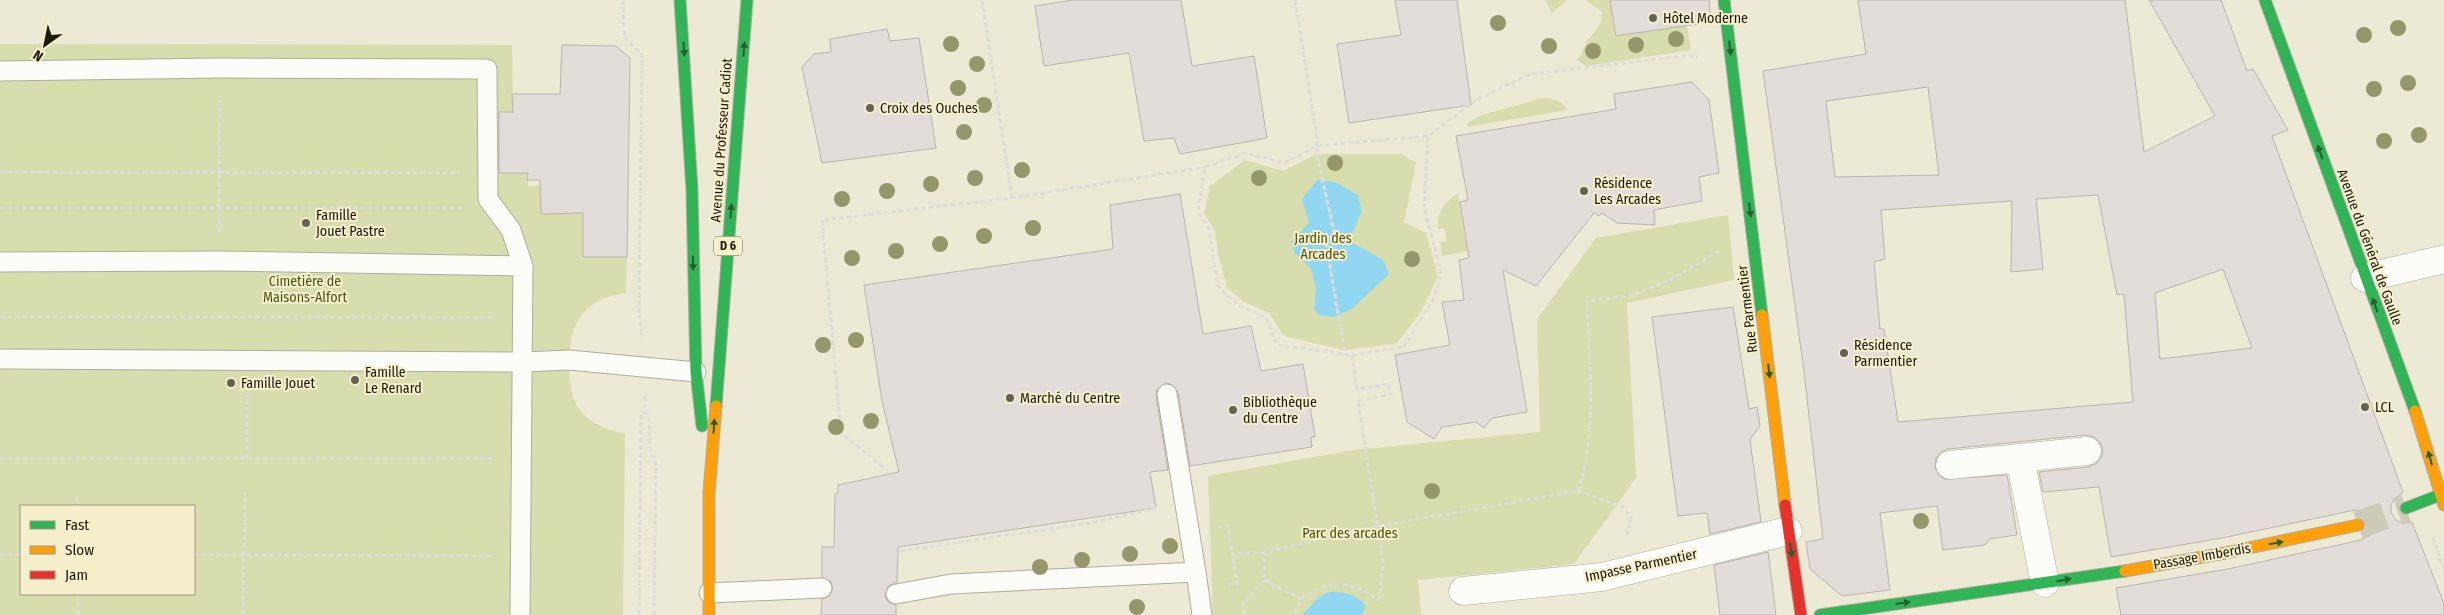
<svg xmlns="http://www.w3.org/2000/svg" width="2444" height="615" font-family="'Fira Sans Condensed',sans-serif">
<rect width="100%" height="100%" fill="#ece9d5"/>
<path fill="#d7ddad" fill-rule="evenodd" d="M1545 0H1567L1552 13Z
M1586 0H1610L1616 36 1687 25 1691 50 1586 66 1577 60C1583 54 1584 45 1588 40 1596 30 1602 26 1602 12Z
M0 44 512 45 513 111 529 127 528 186H628L626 293C582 298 568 326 569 368 570 384 571 400 581 412 593 425 608 430 625 434L623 615H0ZM21 506H194V594H21Z
M1543 98C1554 98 1562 101 1568 110L1467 127 1468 123 1479 116Z
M1317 154H1402L1416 163 1404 222 1426 233 1438 276 1421 312 1396 344 1344 350 1284 336 1269 313 1244 302 1227 288 1218 253 1215 231 1204 213 1210 186 1245 160 1283 171Z
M1458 193 1468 251 1442 256 1440 242 1447 241 1444 228 1438 229C1437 212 1444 203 1458 193Z
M1728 215 1734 280 1627 303 1636 478 1574 564 1418 580 1421 615H1213L1208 476 1353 450 1540 432 1537 319 1596 238Z"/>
<path fill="#92d7f2" d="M1317 180 1335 182 1358 195 1362 211 1349 241 1383 260 1389 274 1352 309 1334 317 1318 315 1314 308 1316 287 1311 269 1295 253 1291 242 1309 223 1302 199Z
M1330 592C1344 592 1357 594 1366 606L1362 615H1302L1320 596Z"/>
<path fill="#e3ddd9" stroke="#b9b3b0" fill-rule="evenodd" d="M1073 0H1181L1192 66 1254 56 1267 138 1180 154 1174 138 1144 141 1129 53 1044 66 1035 6Z
M1395 0H1457L1471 105 1349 123 1337 44 1401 35Z
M1610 0H1709L1711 22 1616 36Z
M1858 0H2125L2144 152 2215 116 2149 0H2221L2247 71 2253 69 2288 130 2272 136 2403 492 2394 499 2391 505V513L2396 520 2403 523 2412 522 2444 604V615H2121L2116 588 2228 569 2361 540 2369 536 2373 530V522L2369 514 2362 510H2355L2222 538 2111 557 2099 487 2043 492 2039 472 2089 467 2096 464 2101 458 2103 450 2100 442 2094 437 2086 435 1948 449 1941 452 1936 458 1935 467 1938 474 1944 479 2007 475 2017 535 1989 539 1985 545 1943 550 1937 506 1880 513 1890 590 1842 596 1810 569 1806 542 1823 539 1804 371 1763 71 1866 54ZM1928 87 1939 175 1835 177 1826 101ZM2098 195 2117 295 2124 294 2133 402 1898 422 1884 329H1880L1874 262 1885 259 1881 210 2012 201 2011 272 2043 269 2036 199ZM2223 269 2252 348 2160 359 2155 293Z
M887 29 890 41 919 38 936 148 822 163 802 67 814 54 831 52 830 39Z
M562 45 616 46 630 58 627 257H583V213L541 214 540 180H527L528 173H499V112H513L512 94H560Z
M1692 82 1709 100 1719 173 1699 177 1702 201 1654 210 1655 225 1617 223 1602 213 1599 216 1594 213 1536 286 1503 270 1527 412 1492 418 1484 428 1476 422 1442 427 1434 439 1407 422 1395 355 1450 345 1442 302 1464 300 1459 260 1469 258 1460 202 1468 200 1456 136 1616 109 1614 94Z
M1180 194 1203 334 1251 326 1261 371 1303 364 1315 437H1311L1312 447 1190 466 1178 392 1171 384 1165 383 1157 390 1156 396 1168 470 1150 472 1156 508 898 547 897 582 888 586 885 596 888 602 896 605V615H821L822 599 828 597 833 588 831 582 822 577V547H834L835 494 838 493V485L899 472 882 401 864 285 1113 249 1110 205Z
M1733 307 1749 409 1757 407 1760 426 1750 439 1761 522 1710 534 1707 513 1678 516 1652 317Z
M1768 552 1776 615H1720L1714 565Z"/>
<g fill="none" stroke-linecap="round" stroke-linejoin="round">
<path stroke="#cdcab7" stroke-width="28" stroke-dasharray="28 14" stroke-linecap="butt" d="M2358 525 2406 508"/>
<defs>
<path id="lane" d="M0 71 220 68 487 69 488 199 511 230 523 266
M0 262 219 261 523 266 520 615
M0 359 523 362 569 360 696 372
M1196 572 1202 615
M709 593 822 588
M896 594 951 584 1196 572 1167 394"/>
<path id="street" d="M2365 278 2444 259
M1950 465 2020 458
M2045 583 2020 458 2087 451
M1463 591 1602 577 1788 531"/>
<path id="fast" d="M680 0 692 190 696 372 702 426
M1724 0 1762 315
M2265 0 2415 411
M716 406 747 0
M2406 508 2440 495
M1820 615 2125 571"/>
<path id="slow" d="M1762 315 1785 505
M2415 411 2444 505
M2125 571 2225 553 2358 525
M709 615V492L716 406"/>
<path id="jam" d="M1785 505 1801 615"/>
</defs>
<use href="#lane" stroke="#afac9d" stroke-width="21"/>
<use href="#street" stroke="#afac9d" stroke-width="29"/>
<use href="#fast" stroke="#afac9d" stroke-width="13"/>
<use href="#slow" stroke="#afac9d" stroke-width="13"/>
<use href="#jam" stroke="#afac9d" stroke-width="13"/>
<path stroke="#deded8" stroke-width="3" stroke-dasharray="5 2.5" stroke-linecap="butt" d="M623 0 624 37 642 55 639 310 642 338
M982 0 1012 198
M1295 0 1317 138V154L1335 237 1325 238 1345 354
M1428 136 1424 206 1441 273 1435 296 1404 347 1352 355 1277 345 1266 318 1238 305 1218 286 1209 229 1198 210 1205 167 1246 153 1285 163 1317 146 1428 136 1478 99 1530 74 1684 56 1698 57
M0 172 459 173
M0 208H462
M219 232 220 96
M0 317 494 318
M1352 355 1357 389 1389 384 1391 394 1358 401 1383 562 1379 601
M645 396V412L649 415 650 448 656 463 654 615
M247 457V390
M0 458H492
M883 467 841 433 822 220 1012 198 1205 167
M1578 491C1598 430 1589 364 1587 301L1632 295 1670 280 1719 251
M76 497 77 506
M1217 527 1228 526 1232 554 1265 552
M2433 537 2444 570
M900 551 1096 522 1157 508
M0 554H21
M194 554 492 556
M1264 580 1301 599 1294 615
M1228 585 1237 584 1232 554
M1301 599C1330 579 1351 579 1379 601
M78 615V594
M243 615 245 493
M639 615 641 414 645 412
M1245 615 1243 604 1264 580 1265 552 1378 526 1578 491 1624 507 1631 518 1627 536"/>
<use href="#lane" stroke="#fcfcf9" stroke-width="19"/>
<use href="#street" stroke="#fcfcf9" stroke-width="28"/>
<use href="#fast" stroke="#30b455" stroke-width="11"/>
<use href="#slow" stroke="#ff9f0a" stroke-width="11"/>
<use href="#jam" stroke="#e5322d" stroke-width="11"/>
</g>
<g fill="#93976a">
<circle cx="1498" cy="23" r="8"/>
<circle cx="2398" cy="28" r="8"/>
<circle cx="2364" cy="35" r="8"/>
<circle cx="1676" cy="39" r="8"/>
<circle cx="951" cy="44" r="8"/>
<circle cx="1636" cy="45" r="8"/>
<circle cx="1549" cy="46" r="8"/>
<circle cx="1593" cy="51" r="8"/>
<circle cx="977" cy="64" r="8"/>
<circle cx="2408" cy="83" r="8"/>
<circle cx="958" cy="88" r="8"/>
<circle cx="2374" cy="89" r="8"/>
<circle cx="984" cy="105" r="8"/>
<circle cx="964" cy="132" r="8"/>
<circle cx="2419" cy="135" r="8"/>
<circle cx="2384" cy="141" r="8"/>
<circle cx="1335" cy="163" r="8"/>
<circle cx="1022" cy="170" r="8"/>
<circle cx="975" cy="178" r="8"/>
<circle cx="1259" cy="178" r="8"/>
<circle cx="931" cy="184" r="8"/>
<circle cx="887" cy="191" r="8"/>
<circle cx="842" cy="199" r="8"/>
<circle cx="1033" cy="228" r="8"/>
<circle cx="984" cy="236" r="8"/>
<circle cx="940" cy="244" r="8"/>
<circle cx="896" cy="251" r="8"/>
<circle cx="852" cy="258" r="8"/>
<circle cx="1412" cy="259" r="8"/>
<circle cx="856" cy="340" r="8"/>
<circle cx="823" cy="345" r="8"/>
<circle cx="871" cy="421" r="8"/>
<circle cx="836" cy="427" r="8"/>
<circle cx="1432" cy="491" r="8"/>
<circle cx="1921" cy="521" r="8"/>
<circle cx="1170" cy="546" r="8"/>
<circle cx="1130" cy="554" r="8"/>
<circle cx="1082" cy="560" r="8"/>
<circle cx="1040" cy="567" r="8"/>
<circle cx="1137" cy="607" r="8"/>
</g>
<defs><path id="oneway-solid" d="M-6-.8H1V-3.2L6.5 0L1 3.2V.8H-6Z" transform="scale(1.25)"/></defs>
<g fill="#255f2d">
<use href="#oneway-solid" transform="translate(1730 48) rotate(83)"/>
<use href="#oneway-solid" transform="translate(684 49) rotate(86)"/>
<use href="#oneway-solid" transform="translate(744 49) rotate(-85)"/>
<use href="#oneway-solid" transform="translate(2320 152) rotate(-110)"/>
<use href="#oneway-solid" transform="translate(1750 210) rotate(83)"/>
<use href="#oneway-solid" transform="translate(731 211) rotate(-86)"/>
<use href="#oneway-solid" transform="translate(693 263) rotate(89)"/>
<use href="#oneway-solid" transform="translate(2375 305) rotate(-109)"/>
<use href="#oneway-solid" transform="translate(1769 371) rotate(83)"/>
<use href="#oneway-solid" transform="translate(714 426) rotate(-86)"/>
<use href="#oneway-solid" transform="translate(2430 458) rotate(-106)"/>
<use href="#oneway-solid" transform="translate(2276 543) rotate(-10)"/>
<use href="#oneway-solid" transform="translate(1791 550) rotate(81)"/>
<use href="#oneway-solid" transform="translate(2064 580) rotate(-10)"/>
<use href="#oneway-solid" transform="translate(1903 603) rotate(-8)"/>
</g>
<g fill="#656253" stroke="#f5efcc" stroke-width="2">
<circle cx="1653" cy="18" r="5"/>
<circle cx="870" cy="108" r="5"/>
<circle cx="1584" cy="191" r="5"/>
<circle cx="306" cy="223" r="5"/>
<circle cx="1844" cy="353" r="5"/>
<circle cx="355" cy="380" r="5"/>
<circle cx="231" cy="383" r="5"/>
<circle cx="1010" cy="398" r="5"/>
<circle cx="2365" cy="407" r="5"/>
<circle cx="1233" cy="410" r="5"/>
</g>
<g text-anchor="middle" stroke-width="4" stroke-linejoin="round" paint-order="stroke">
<rect fill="#f5efcc" stroke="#5d5946" stroke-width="1" x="714" y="236.5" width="28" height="19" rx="4"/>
<g font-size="12" font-weight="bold" fill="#1c190d">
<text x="728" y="250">D 6</text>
</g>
<g font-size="14" fill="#1c190d" stroke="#f5efcc" text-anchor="start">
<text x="1663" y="23">Hôtel Moderne</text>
<text x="880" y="113">Croix des Ouches</text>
<text x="1594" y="188">Résidence<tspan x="1594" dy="16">Les Arcades</tspan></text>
<text x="316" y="220">Famille<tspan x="316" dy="16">Jouet Pastre</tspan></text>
<text x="1854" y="350">Résidence<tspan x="1854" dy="16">Parmentier</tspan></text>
<text x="365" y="377">Famille<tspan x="365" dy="16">Le Renard</tspan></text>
<text x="241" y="388">Famille Jouet</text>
<text x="1020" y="403">Marché du Centre</text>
<text x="1243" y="407">Bibliothèque<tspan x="1243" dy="16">du Centre</tspan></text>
<text x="2375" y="412">LCL</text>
</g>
<g font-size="14" fill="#1c190d" stroke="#f5efcc">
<text transform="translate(721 140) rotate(-86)" y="5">Avenue du Professeur Cadiot</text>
<text transform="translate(2370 247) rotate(70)" y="5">Avenue du Général de Gaulle</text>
<text transform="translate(1747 309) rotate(-97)" y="5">Rue Parmentier</text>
<text transform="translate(2202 556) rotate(-10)" y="5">Passage Imberdis</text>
<text transform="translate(1641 565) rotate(-12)" y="5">Impasse Parmentier</text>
</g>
<g font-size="14" fill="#4b5413" stroke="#f5efcc">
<text x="1323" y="243">Jardin des<tspan x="1323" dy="16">Arcades</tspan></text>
<text x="305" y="286">Cimetière de<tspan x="305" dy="16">Maisons-Alfort</tspan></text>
<text x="1350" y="538">Parc des arcades</text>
</g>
</g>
<rect x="20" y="505" width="175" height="90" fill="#f5efcc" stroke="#9e9980"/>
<rect x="30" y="521" width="25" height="8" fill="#30b455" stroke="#9e9980"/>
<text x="65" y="530" font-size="15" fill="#1c190d">Fast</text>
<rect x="30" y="546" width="25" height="8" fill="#ff9f0a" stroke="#9e9980"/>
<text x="65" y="555" font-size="15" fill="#1c190d">Slow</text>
<rect x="30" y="571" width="25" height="8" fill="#e5322d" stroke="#9e9980"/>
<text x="65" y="580" font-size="15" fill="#1c190d">Jam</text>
<g transform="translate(45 45) rotate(213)" stroke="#f5efcc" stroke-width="4" paint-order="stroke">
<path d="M0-4L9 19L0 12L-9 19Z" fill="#1c190d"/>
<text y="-8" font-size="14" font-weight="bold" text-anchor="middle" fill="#1c190d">N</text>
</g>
</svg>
